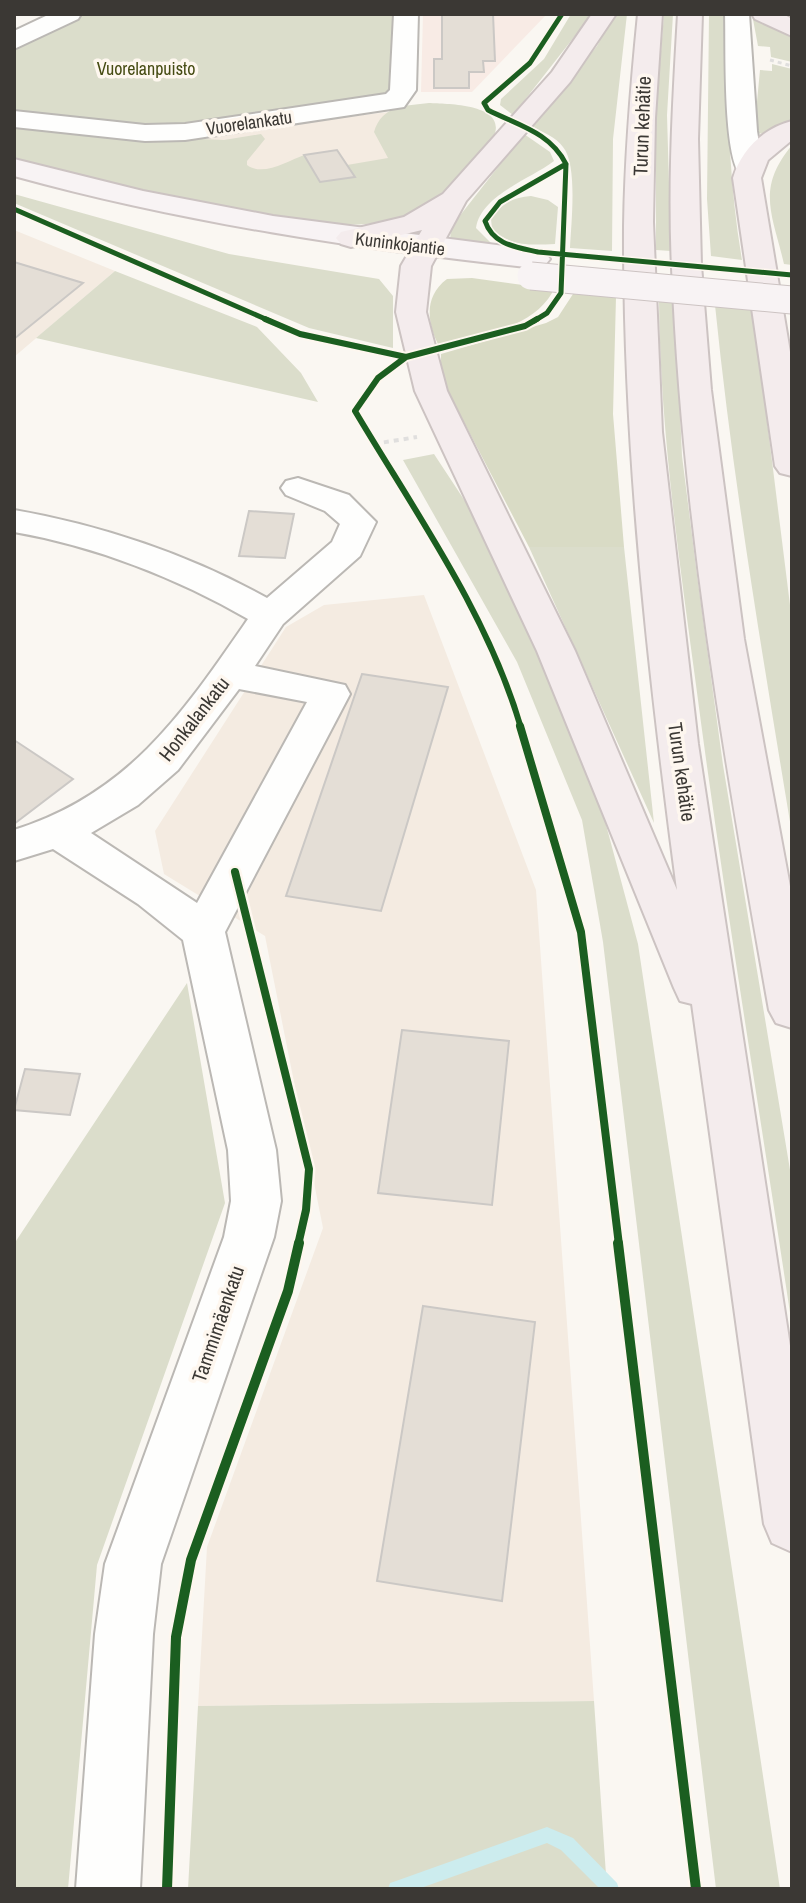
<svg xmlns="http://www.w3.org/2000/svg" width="806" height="1903" font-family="'Archivo Narrow',sans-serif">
<rect width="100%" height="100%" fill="#faf7f2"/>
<path fill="#f4ebe1" d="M414 109 385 183 274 191 152 140Z
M14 230 115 271 14 357Z
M424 595 536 890 594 1701 198 1706 207 1547 323 1228 265 936 164 874 155 831 286 627 324 605Z"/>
<path fill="#f8ebe5" d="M423 14H547L472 92H421Z"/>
<path fill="#dbddcb" d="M82 14H397V83L387 92 365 100 234 119 146 126 14 111V48L30 42Z
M571 14H592L513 115 500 105 501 99 544 59Z
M614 14H627L613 139 612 251 570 248C571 224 578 165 563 147 556 137 542 132 532 126L597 46Z
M664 14H673L667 115 671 251 656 250V114Z
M709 14H728C727 97 728 178 742 260L711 256 707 199Z
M752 14 792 36V62L771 57 770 47 758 46Z
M772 64 792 69V120C779 127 769 136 754 133L760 70 772 71Z
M429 103C449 104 507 104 494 136 474 156 444 196 421 210 345 256 101 181 14 159V122L134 136 224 140 261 134 265 139 247 161V165C263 177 288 161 304 155L320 182 354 177 347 165 388 158 374 132C382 105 405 106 429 103Z
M524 134 550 152 554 161C529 180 481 195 476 228L494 246 450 242 451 227Z
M792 145V265L784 264C772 213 756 189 792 145Z
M14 194 229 254 379 279 393 296V348L309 328 14 203Z
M531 196 548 200 558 207 555 244C531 245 511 247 492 229L491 219C501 204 513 197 531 196Z
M115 271 257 327 301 373 318 402 36 338Z
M659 300 675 301 682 456 697 575 723 765 792 1182V1326C760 1112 724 899 696 685 679 558 660 429 659 300Z
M715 305 753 309 790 605 792 834C763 658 733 483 715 305Z
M434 454 484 530 544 661 605 821 638 944 780 1889H716L603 942 582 820 517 662 403 460Z
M529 547H624L654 823Z
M187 983 225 1203 97 1565 68 1889H14V1244Z
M594 1701 607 1889H188L198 1706Z"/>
<path fill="#d9dbc5" d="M472 278 552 289V293C530 330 477 336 438 344 427 322 424 296 447 279Z
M573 294 616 297 613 414 624 547H529L441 378V354L546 323 558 317Z"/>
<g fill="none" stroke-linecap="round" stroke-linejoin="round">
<path fill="#ccecee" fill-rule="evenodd" d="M547 1827 573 1838 617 1883 619 1889H600L561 1850 547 1843 418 1889H388L390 1883 396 1881Z"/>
</g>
<path fill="#e4ded6" stroke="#cbc8c5" stroke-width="2" d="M442 14H493L495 61H483L484 72H469V88H434V59H442Z
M337 150 355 177 320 182 304 155Z
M14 262 83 283 14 339Z
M249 511 294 514 285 558 239 556Z
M362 674 448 687 381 911 286 896Z
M14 740 73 779 14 824Z
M402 1030 509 1041 492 1205 378 1193Z
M25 1069 80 1074 70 1115 14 1110Z
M423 1306 535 1322 502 1601 377 1581Z"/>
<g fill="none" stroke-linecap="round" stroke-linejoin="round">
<defs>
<path id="minor" d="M50 14H81L78 19 14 49V31Z
M394 14H418L416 90 404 107 185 140 145 141 14 127V111L145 125 185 124 386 94 390 90Z
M725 14H749L757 131 763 167 759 173 749 175 739 173C723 149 726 47 725 14Z
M298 478 349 495 376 522 360 556 283 624 255 666 345 685 350 694 225 932 276 1150 281 1201 274 1237 161 1564 153 1634 140 1889H76L95 1634 105 1564 224 1237 231 1201 228 1150 183 940 138 904 53 849 14 861V830C129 794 183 713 248 619 177 578 95 546 14 532V510C101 525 190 555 267 598L332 542 340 524 325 511 286 495 281 488 286 481ZM239 689 307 702 197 903 91 833 138 805 178 770Z"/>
<path id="major" d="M14 159 143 191 273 216 535 250 545 253 550 259 545 265 535 268C359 249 185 223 14 176Z"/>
<path id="highway" d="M592 14H616L570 82 466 201 431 266 426 312 447 391 575 651 677 890C648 670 623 449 624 226 625 155 631 84 638 14H662L655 118 653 222 662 432 698 744 792 1359V1552L772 1543 764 1524 692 1004 680 1001 674 988 537 651 415 391 396 312 401 266 422 230 351 247 341 244 336 238 341 232 404 217 443 194 552 72Z
M678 14H702L698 139 701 265 711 390 744 639 792 897V1028L776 1023 769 1010C725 764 682 518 672 268 668 183 673 98 678 14Z
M752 14H783L792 19V36L755 19Z
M792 121V140L768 160 761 178 792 364V476L780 473 775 466 733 178C741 150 764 128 792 121Z"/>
</defs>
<use href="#minor" stroke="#bbb8b4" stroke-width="4"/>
<use href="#major" stroke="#ccc3c2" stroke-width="4"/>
<use href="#highway" stroke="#ccc3c2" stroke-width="4"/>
<path stroke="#e0dfde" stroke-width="3" stroke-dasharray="4 4" stroke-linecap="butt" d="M770 60 792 66"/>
<path stroke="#e0dfde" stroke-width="4" stroke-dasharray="5 5" stroke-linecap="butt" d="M374 444 417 437"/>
<use href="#minor" fill="#fefefd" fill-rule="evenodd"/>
<use href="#major" fill="#f8f3f4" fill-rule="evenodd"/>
<use href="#highway" fill="#f4eced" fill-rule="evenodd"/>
<defs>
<path id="major-bridge" d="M531 276 792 300"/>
</defs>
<use href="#major-bridge" stroke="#ccc3c2" stroke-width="29" stroke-linecap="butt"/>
<use href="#major-bridge" stroke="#f8f3f4" stroke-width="27"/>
<defs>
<path id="cycleway-far3" d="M566 164 500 202 485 221C493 245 516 247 538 252L792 275
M14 209 270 321
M534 321 547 313 561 293 566 164C550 132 517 125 488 110L484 103 530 63 562 14"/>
<path id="cycleway-far2" d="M265 319 300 334 406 357
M521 728C488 614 415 512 355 411L378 378 406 357 525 326 537 319"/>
<path id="cycleway-far1" d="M520 726 581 932 619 1245
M235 872 309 1169 306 1210 298 1245"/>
<path id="cycleway" d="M618 1243 696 1889
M167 1889 176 1637 191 1560 288 1291 299 1243"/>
</defs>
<use href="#cycleway-far3" stroke="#fef7ef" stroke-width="8"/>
<use href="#cycleway-far2" stroke="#fef7ef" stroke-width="10"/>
<use href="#cycleway-far1" stroke="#fef7ef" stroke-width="13"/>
<use href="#cycleway" stroke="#fef7ef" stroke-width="15"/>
<use href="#cycleway-far3" stroke="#1b5e20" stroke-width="5"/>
<use href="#cycleway-far2" stroke="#1b5e20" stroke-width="6"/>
<use href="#cycleway-far1" stroke="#1b5e20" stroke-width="8"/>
<use href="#cycleway" stroke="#1b5e20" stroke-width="10"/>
</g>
<g text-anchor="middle" stroke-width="7" stroke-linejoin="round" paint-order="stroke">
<g font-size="18" fill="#464c13" stroke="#fef7ef">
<text x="146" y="75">Vuorelanpuisto</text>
</g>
<g font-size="18" fill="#3b3834" stroke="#fef7ef">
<text transform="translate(249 123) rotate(-8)" y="6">Vuorelankatu</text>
<text transform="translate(400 244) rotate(7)" y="6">Kuninkojantie</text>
</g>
<g font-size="20" fill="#3b3834" stroke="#fef7ef">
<text transform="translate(642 126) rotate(-88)" y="7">Turun kehätie</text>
<text transform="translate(194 719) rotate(-52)" y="7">Honkalankatu</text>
<text transform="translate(682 772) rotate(82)" y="7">Turun kehätie</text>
<text transform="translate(218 1324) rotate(-71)" y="7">Tammimäenkatu</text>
</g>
</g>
<rect width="806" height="1903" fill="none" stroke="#3b3834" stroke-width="32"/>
</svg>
